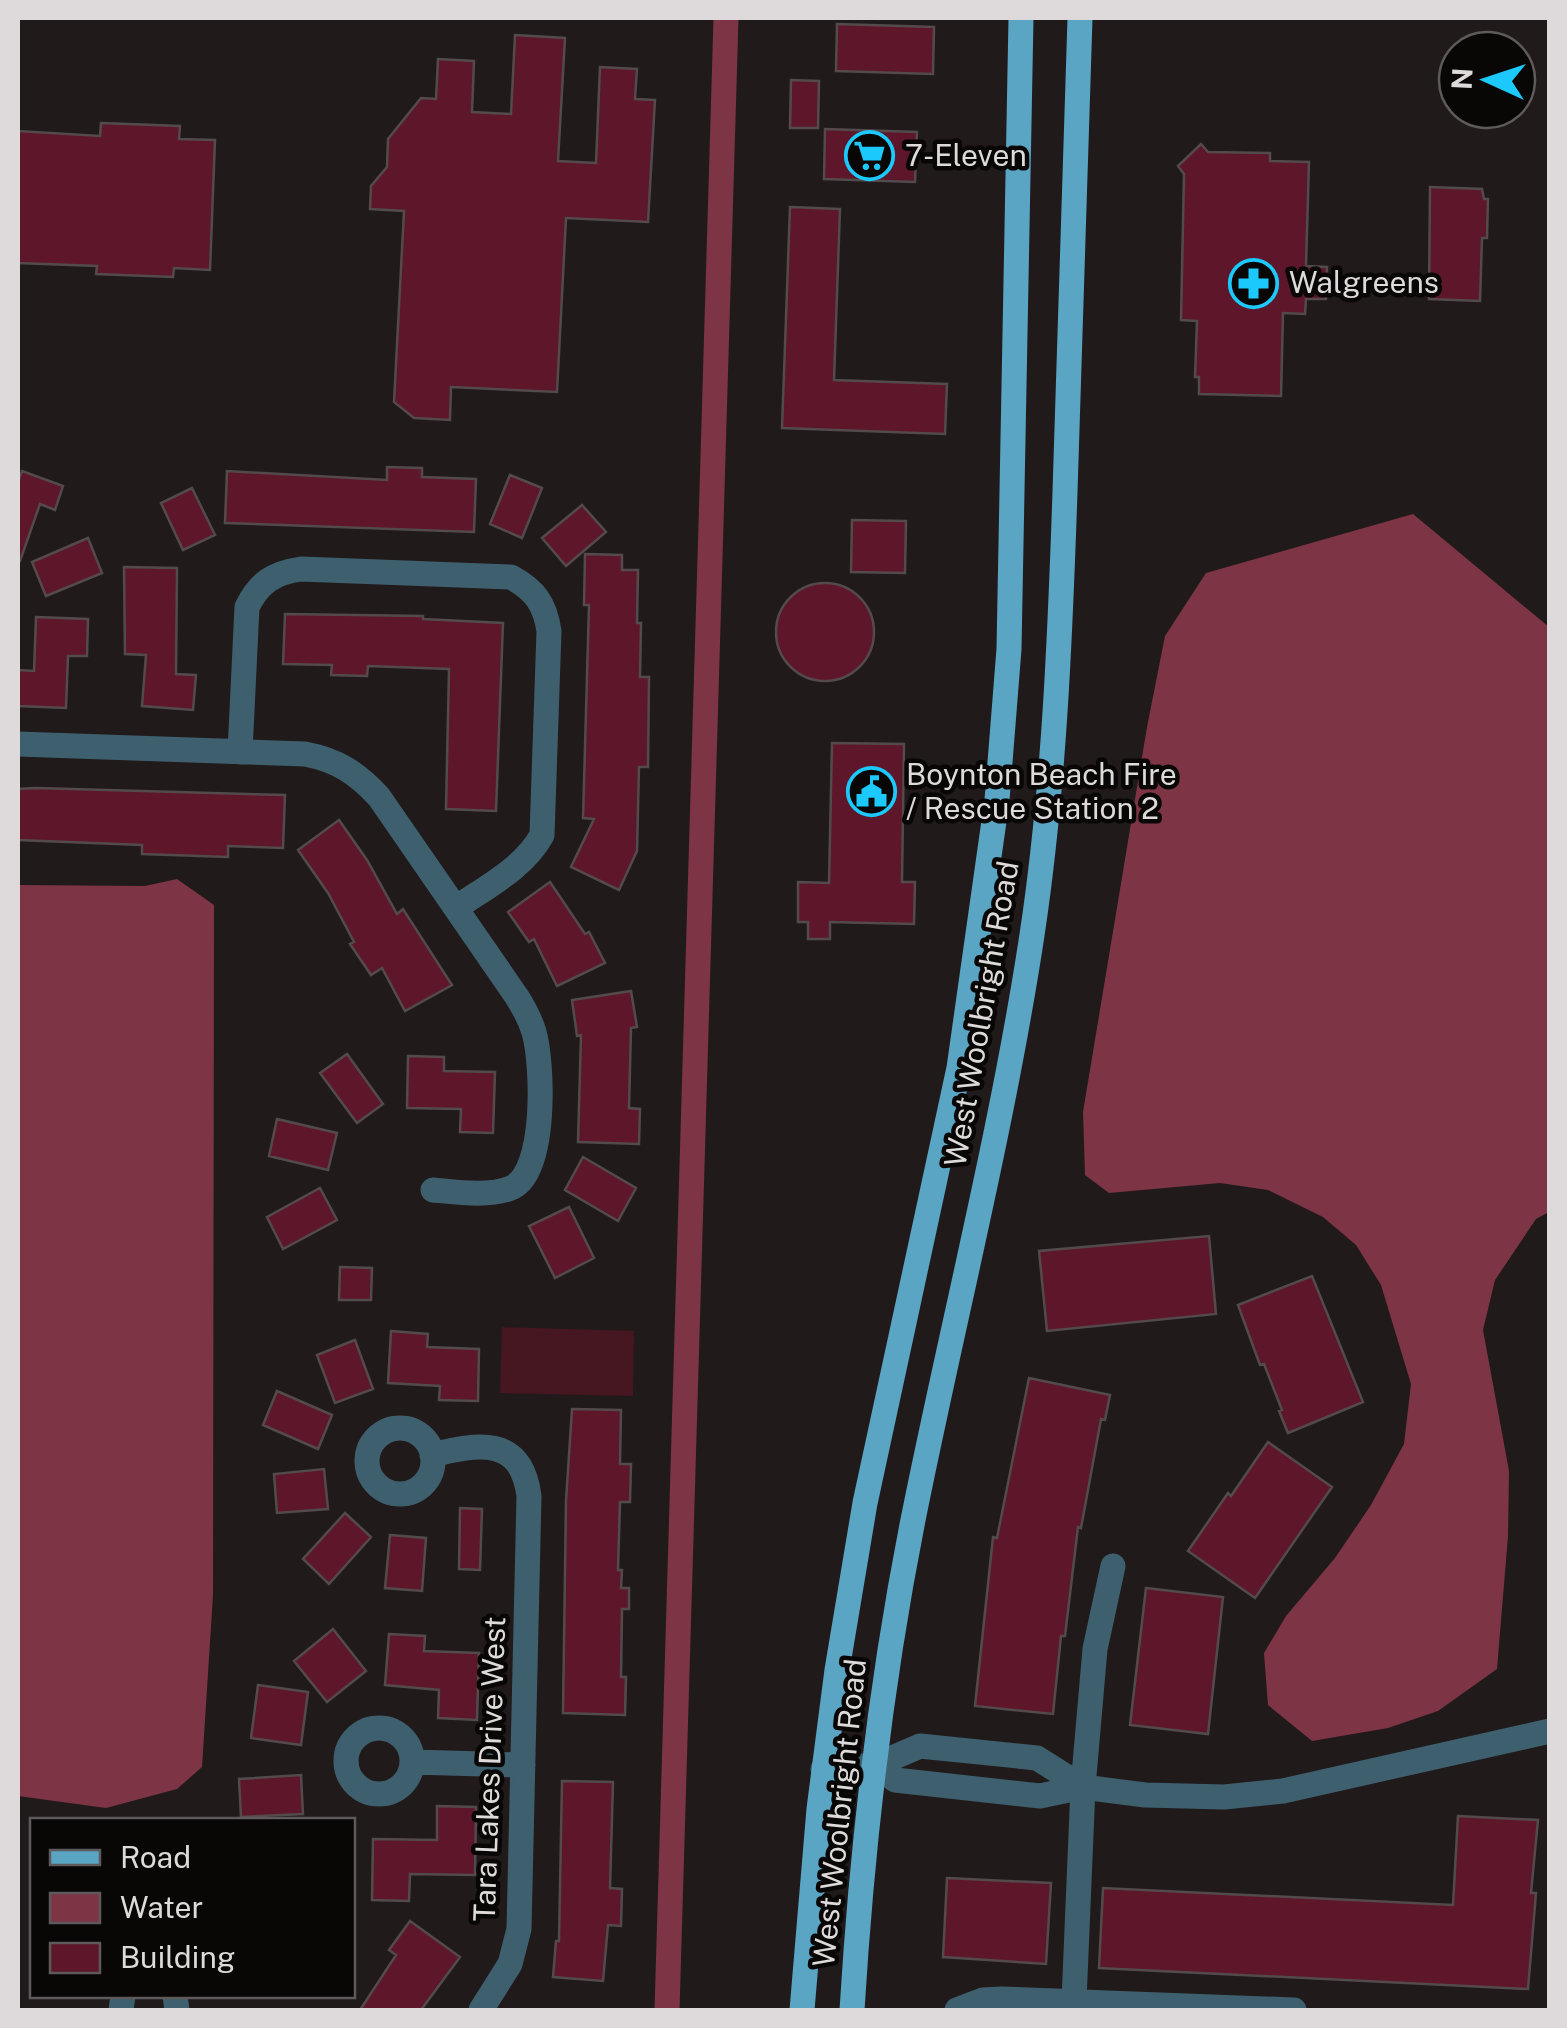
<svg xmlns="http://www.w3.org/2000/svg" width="1567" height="2028" font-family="'Public Sans',sans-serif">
<rect width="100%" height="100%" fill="#211a1b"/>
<path fill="#461621" d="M502 1327 634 1331 633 1396 500 1393Z"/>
<path fill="#7d3545" d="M1413 514 1549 627V1212L1536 1219 1495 1280 1483 1330 1509 1471 1508 1536 1497 1669 1438 1711 1388 1728 1312 1741 1268 1705 1264 1653 1286 1616 1335 1558 1371 1505 1404 1444 1411 1384 1381 1285 1356 1245 1323 1217 1268 1190 1220 1183 1109 1193 1085 1175 1083 1112 1147 727 1165 636 1206 573Z
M177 879 214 905 213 1595 202 1767 177 1789 106 1808 18 1796V885L145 886Z"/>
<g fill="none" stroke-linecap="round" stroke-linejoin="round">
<path stroke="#7d3545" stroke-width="25" d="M667 2010 726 18"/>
</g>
<path fill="#5d162a" stroke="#534a4b" stroke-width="2.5" d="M837 24 934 27 933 74 836 71Z
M515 35 565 38 558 161 596 163 600 67 637 69 635 99 655 100 648 222 566 218 557 392 451 387 450 420 414 418 394 402 404 211 370 209 371 186 387 167 388 139 421 98 436 99 438 59 474 61 472 112 511 114Z
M791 80 819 81 818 128H790Z
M101 123 180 126 179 139 215 140 210 270 174 268 173 277 96 274 97 266 18 263V131L100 136Z
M825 129 917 132 915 182 824 179Z
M1201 144 1208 152 1270 153V161L1309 162 1306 266 1327 267 1326 299H1306L1305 314 1283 313 1281 396 1199 394V377H1195L1197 321 1181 320 1184 174 1178 166Z
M1430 187 1482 189 1484 199H1488L1487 238H1482L1480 301 1429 299Z
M790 207 840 209 834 380 947 384 945 434 782 428Z
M387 467 422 468V477L476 479 474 532 225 523 227 471 387 480Z
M22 471 63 486 55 510 40 504 20 561 18 560V482Z
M510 475 542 488 522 538 490 524Z
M192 488 215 535 183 550 161 503Z
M582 505 606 532 566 566 542 538Z
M852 520 906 521 905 573 851 572Z
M88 538 102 573 46 596 32 562Z
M585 554 622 555V570H638L637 623H641L640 677H649L648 767H639L637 851 619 890 571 867 594 819 583 818 589 605H584Z
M124 567 177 568 176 674 196 675 193 710 142 706 146 655 125 654Z
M776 632a49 49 0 1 1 98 0a49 49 0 1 1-98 0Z
M285 614 423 616V619L503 623 496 811 446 809 449 669 368 666 367 676 331 675 332 665 283 664Z
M36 617 88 619 87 656H68L66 708 18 706V670L34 671Z
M832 743 904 744 902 882H915L914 924 830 922V939H808V922H798V882L829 883Z
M36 788 285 795 283 848 228 846V857L142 854V845L18 840V789Z
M339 820 367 860 397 914 403 909 452 985 405 1011 382 968 371 975 350 944 354 942 328 893 298 850Z
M550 882 585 934 589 932 605 963 557 986 534 939 529 942 508 912Z
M631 991 637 1027 631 1028 629 1108 640 1109 639 1144 578 1142 581 1035 577 1036 572 1000Z
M347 1054 383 1104 357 1123 320 1073Z
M408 1056 444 1057V1071L495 1072 493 1133 460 1132 461 1109 407 1108Z
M277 1119 337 1133 328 1170 269 1156Z
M583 1157 636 1188 618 1221 565 1190Z
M320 1188 337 1220 283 1249 267 1217Z
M569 1207 594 1258 555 1278 529 1226Z
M1209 1236 1216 1314 1047 1331 1039 1251Z
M340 1267 372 1268 371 1300H339Z
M1312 1276 1363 1402 1288 1433 1279 1411 1282 1410 1264 1364 1260 1365 1238 1305Z
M391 1331 428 1334 427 1347 479 1349 478 1401 439 1400 440 1386 388 1383Z
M355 1340 373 1389 335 1403 317 1355Z
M1029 1378 1110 1395 1105 1420 1101 1419 1081 1528 1078 1527 1065 1636H1061L1053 1714 975 1706 993 1537 997 1538Z
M277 1391 332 1415 318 1449 263 1425Z
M572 1409 621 1410 620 1464H631L630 1502H620L618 1570H622L621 1588H629V1609H622L621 1677H626L625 1715 563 1713 566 1501Z
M1268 1442 1332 1487 1255 1598 1188 1551 1228 1493 1231 1496Z
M324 1469 328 1509 277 1513 274 1474Z
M460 1508 482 1509 480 1570 459 1569Z
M345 1513 371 1537 329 1584 303 1559Z
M390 1535 426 1538 422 1591 385 1588Z
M1146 1588 1223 1597 1208 1734 1130 1725Z
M333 1629 366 1671 327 1702 294 1661Z
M389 1634 425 1636 424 1651 479 1653 477 1720 438 1718 439 1690 385 1685Z
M258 1685 308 1692 301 1745 251 1738Z
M301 1775 303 1814 241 1817 239 1779Z
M562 1781 613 1782 610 1888 622 1889 621 1926 608 1925 603 1981 553 1977 556 1941H559Z
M437 1806 476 1807 475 1875 410 1874 409 1901 372 1900 373 1839 437 1840Z
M1458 1816 1538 1820 1531 1893H1536L1528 1989 1099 1968 1103 1888 1453 1905Z
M947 1878 1051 1883 1046 1964 943 1957Z
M410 1921 460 1957 421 2010H360L396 1955 389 1950Z"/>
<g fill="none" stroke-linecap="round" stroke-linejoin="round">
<path stroke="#3e606e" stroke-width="25" d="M18 744 305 754C337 760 357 773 379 797L517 997C524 1008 530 1019 534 1032 543 1064 547 1173 511 1188 489 1197 456 1192 433 1190
M240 752 247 607C259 583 273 573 301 569L511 577C535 590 545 604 549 631L542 835C524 868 486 887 456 908
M367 1461a33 33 0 1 1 66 0a33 33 0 1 1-66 0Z
M432 1455C478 1444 521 1435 529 1496L519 1929 510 1964 481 2010
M346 1761a33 33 0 1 1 66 0a33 33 0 1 1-66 0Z
M412 1762 523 1765
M876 1765 895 1780 1040 1796 1083 1787 1145 1795 1224 1797 1283 1791 1550 1731
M823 1769 876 1765 920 1746 1037 1758 1083 1787
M175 1996 177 2010
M1074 2001 1083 1787 1095 1649 1113 1566
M121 2010 123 1996
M957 2010 983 2000 1002 1999 1294 2010"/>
<path stroke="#59a5c3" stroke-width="25" d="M802 2010 819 1809 837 1670 865 1503 959 1068 997 800 1009 649 1021 18
M852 2010C862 1846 881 1681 913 1520 952 1325 1002 1132 1032 935 1054 789 1060 640 1065 492 1071 334 1076 176 1080 18"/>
</g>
<defs>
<symbol id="supermarket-ring" viewBox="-11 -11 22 22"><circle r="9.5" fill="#090606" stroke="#1cc9fc" stroke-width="1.5"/><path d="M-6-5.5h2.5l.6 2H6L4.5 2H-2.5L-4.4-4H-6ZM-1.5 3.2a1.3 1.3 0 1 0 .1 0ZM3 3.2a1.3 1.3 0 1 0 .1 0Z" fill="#1cc9fc"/></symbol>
<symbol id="pharmacy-ring" viewBox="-11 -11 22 22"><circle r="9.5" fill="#090606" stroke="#1cc9fc" stroke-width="1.5"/><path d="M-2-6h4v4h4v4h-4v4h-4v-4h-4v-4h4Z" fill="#1cc9fc"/></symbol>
<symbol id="civic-ring" viewBox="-11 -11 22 22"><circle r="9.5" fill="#090606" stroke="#1cc9fc" stroke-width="1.5"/><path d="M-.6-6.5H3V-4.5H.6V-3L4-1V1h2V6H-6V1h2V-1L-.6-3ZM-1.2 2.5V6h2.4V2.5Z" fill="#1cc9fc"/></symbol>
</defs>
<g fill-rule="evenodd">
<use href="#supermarket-ring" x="842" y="128" width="55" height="55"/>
<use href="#pharmacy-ring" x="1226" y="256" width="55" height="55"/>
<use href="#civic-ring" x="844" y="764" width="55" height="55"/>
</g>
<g text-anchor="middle" stroke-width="9" stroke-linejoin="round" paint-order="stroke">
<g font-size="30" fill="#ded9da" stroke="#090606" text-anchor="start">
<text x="905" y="166">7-Eleven</text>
<text x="1289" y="293">Walgreens</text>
<text x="906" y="785">Boynton Beach Fire<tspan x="906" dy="34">/ Rescue Station 2</tspan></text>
</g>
<g font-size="30" fill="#ded9da" stroke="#090606">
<text transform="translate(982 1014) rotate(-80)" y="10">West Woolbright Road</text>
<text transform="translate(490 1769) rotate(-88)" y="10">Tara Lakes Drive West</text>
<text transform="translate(840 1813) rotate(-84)" y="10">West Woolbright Road</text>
</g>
</g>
<rect width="1567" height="2028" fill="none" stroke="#ded9da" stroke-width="40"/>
<rect x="30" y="1818" width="325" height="180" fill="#090606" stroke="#5e5a5b" stroke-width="2.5"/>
<rect x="50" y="1850" width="50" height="15" fill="#59a5c3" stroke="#5e5a5b" stroke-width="2.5"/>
<text x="120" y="1868" font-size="30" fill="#ded9da">Road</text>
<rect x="50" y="1893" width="50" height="30" fill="#7d3545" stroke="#5e5a5b" stroke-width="2.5"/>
<text x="120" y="1918" font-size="30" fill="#ded9da">Water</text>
<rect x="50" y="1943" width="50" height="30" fill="#5d162a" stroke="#5e5a5b" stroke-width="2.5"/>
<text x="120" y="1968" font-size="30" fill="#ded9da">Building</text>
<g transform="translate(1487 80) rotate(273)"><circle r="48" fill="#090606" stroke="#5e5a5b" stroke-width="2.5"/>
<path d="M0-8L18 38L0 25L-18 38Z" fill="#1cc9fc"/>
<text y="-15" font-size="28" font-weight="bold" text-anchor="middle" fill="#ded9da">N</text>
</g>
</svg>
